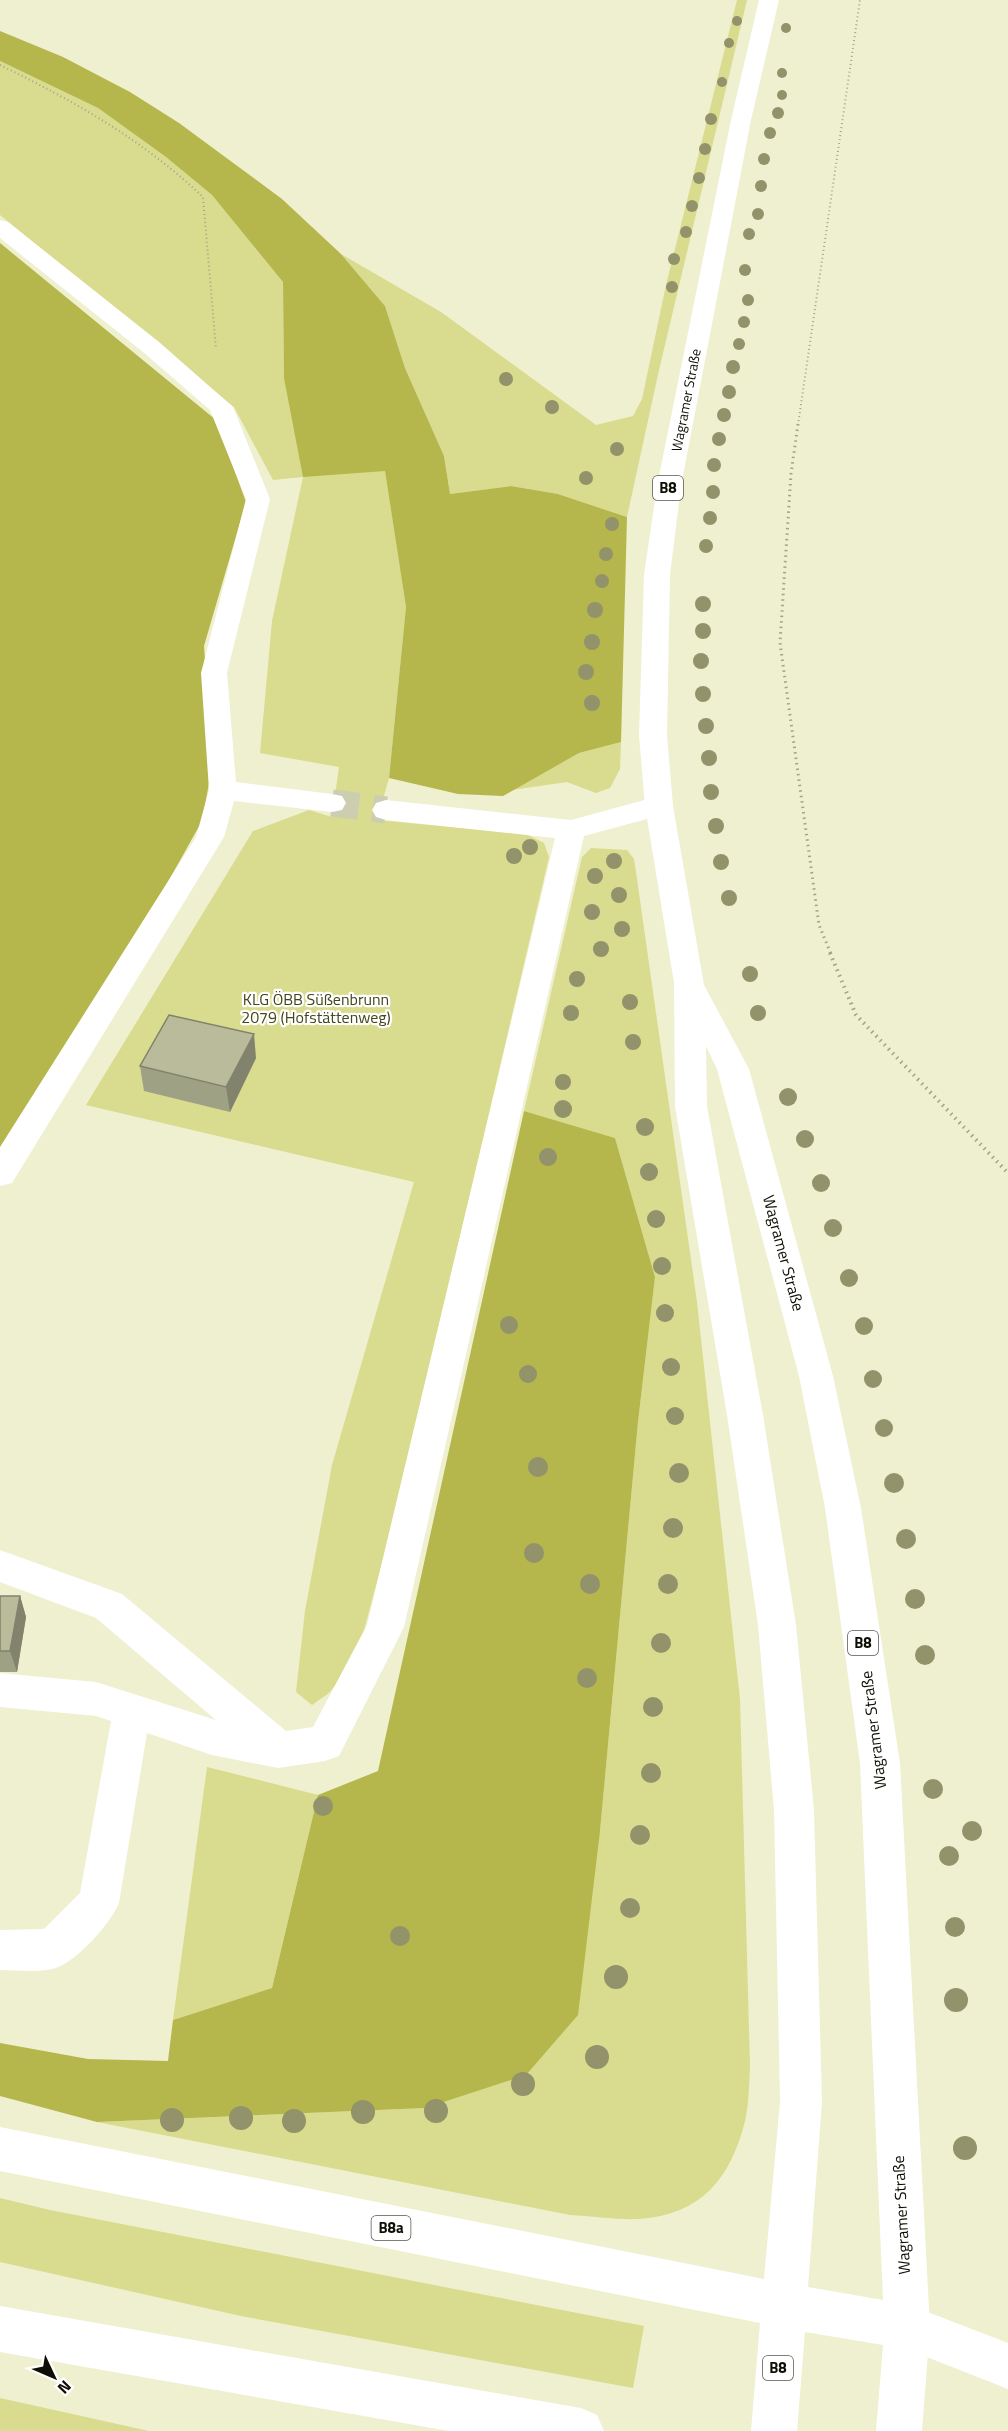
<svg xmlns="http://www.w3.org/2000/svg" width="1008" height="2431" font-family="'Titillium Web',sans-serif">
<rect width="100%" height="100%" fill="#eff0cf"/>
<path fill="#d9db8e" d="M737 0H747L659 370 627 517 558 494 511 486 450 494 444 456 405 368 385 306 341 254 441 312 596 425 633 416 642 399 666 285Z
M0 61 98 108 166 157 212 195 283 282 284 378 385 470 406 607 389 778 377 820 526 834 544 843 549 857 396 1511 356 1660 329 1693 312 1705 296 1692 305 1611 332 1465 414 1182 86 1105 253 831 309 810 332 817 339 767 260 753 272 621 303 477 273 480 234 407 0 215Z
M621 742 620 769 610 788 596 793 567 782 512 790 579 753Z
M591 848 627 850 634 859 636 872 697 1302 740 1699 750 2066C749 2084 749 2104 745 2121 731 2178 701 2215 639 2219 617 2220 593 2216 570 2215L97 2122 425 2108 600 1831 638 1422 655 1277 615 1138 524 1111 582 857Z
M207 1767 318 1795 272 1988 173 2020Z
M0 2198 50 2210 644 2326 633 2388 241 2316 0 2262Z
M0 2398 149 2431H0Z"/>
<path fill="#b5b64b" d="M0 31 63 57 130 92 179 123 282 199 341 254 385 306 405 368 444 456 450 494 511 486 558 494 627 517 621 742 579 753 503 796 458 794 389 778 406 607 385 471 303 477 284 378 283 282 212 195 166 157 98 108 0 61Z
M0 243 216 420 246 502 204 646 212 767 202 821 111 984 0 1154Z
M524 1111 615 1138 655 1277 638 1422 600 1831 578 2015 526 2075 425 2108 97 2122 0 2096V2043L88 2059 168 2061 173 2020 272 1988 318 1795 378 1771Z"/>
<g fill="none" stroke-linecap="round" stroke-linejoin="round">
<path stroke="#cdceb1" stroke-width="27" stroke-dasharray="27 14" stroke-linecap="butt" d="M332 803 386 810"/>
<path stroke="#a3a38a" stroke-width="2" stroke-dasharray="1 3" stroke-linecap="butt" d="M0 65C74 101 143 140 203 197L216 349
M798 425 860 0"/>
<path stroke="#a3a38a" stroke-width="3" stroke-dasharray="1.5 4" stroke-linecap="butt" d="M798 424 791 474 780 643 819 925 831 954"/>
<path stroke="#a3a38a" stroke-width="4" stroke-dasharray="1.5 4.5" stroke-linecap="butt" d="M830 953 856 1015 1008 1173"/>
<path fill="#fff" fill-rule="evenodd" d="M0 220 8 222 159 342 233 407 270 499 227 673 236 782 332 794 342 796 346 803 342 810 332 812 234 801 224 837 12 1183 0 1186V1147L196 837 209 790 201 673 246 499 210 410 143 352 0 238Z
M659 796 669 799 673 806 669 813 584 836 404 1627 339 1756 325 1761 278 1768 212 1755 147 1733 119 1903C111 1923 77 1961 56 1968 40 1973 17 1970 0 1970V1930L44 1929 80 1893 111 1721 96 1716 0 1707V1673L96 1682 216 1720 96 1618 0 1582V1550L122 1594 286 1731 313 1727 367 1625 555 838 386 820 376 817 372 810 376 803 386 800 571 820Z
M907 2304 1008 2343V2389L891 2343 884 2327 891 2311Z"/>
<path fill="#fff" fill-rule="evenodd" d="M759 0H779L751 120 681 486 670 575 667 735 673 806 704 985 749 1069 833 1376 861 1508 900 1763 930 2327 922 2431H876L883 2345 805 2332 797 2431H751L760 2323 0 2171V2127L764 2279 780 2102 774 1810 758 1625 727 1415 675 1106 674 983 645 806 639 735 644 575 657 486 731 120ZM706 1046 717 1069 799 1376 825 1508 860 1763 883 2300 808 2287 822 2102 814 1810 796 1625 763 1415 707 1106Z
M0 2306 581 2408 597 2415 604 2431H449L0 2352Z"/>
</g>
<g fill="#92926b">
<circle cx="737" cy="21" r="5"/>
<circle cx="786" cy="28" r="5"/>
<circle cx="729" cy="43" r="5"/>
<circle cx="782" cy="73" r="5"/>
<circle cx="722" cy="82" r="5"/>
<circle cx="782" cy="95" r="5"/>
<circle cx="778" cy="113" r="6"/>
<circle cx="711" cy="119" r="6"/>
<circle cx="770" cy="133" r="6"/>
<circle cx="705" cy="149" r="6"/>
<circle cx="764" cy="159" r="6"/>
<circle cx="699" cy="178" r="6"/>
<circle cx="761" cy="186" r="6"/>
<circle cx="692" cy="206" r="6"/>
<circle cx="758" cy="214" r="6"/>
<circle cx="686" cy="232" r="6"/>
<circle cx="749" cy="234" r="6"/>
<circle cx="674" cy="259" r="6"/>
<circle cx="745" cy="270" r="6"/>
<circle cx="672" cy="287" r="6"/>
<circle cx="748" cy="300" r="6"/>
<circle cx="744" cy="322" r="6"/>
<circle cx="739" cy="344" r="6"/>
<circle cx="733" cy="367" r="7"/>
<circle cx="506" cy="379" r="7"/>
<circle cx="729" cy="392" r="7"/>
<circle cx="552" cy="407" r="7"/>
<circle cx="724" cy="415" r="7"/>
<circle cx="719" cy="439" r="7"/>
<circle cx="617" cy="449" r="7"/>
<circle cx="714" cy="465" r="7"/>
<circle cx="586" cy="478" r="7"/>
<circle cx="713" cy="492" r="7"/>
<circle cx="710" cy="518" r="7"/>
<circle cx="612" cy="524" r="7"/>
<circle cx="706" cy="546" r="7"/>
<circle cx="606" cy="554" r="7"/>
<circle cx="602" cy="581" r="7"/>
<circle cx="703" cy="604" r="8"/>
<circle cx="595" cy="610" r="8"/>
<circle cx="703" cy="631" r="8"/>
<circle cx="592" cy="642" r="8"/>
<circle cx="701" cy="661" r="8"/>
<circle cx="586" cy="672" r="8"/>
<circle cx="703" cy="694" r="8"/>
<circle cx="592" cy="703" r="8"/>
<circle cx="706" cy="726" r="8"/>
<circle cx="709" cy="758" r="8"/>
<circle cx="711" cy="792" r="8"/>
<circle cx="716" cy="826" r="8"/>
<circle cx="530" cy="847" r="8"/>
<circle cx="514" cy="856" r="8"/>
<circle cx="614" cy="861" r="8"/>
<circle cx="721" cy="862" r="8"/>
<circle cx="595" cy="876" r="8"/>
<circle cx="619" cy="895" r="8"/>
<circle cx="729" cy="898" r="8"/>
<circle cx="592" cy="912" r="8"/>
<circle cx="622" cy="929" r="8"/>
<circle cx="601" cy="949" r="8"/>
<circle cx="750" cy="974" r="8"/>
<circle cx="577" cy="979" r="8"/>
<circle cx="630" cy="1002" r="8"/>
<circle cx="571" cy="1013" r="8"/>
<circle cx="758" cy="1013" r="8"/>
<circle cx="633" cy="1042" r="8"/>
<circle cx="563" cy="1082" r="8"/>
<circle cx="788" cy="1097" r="9"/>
<circle cx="563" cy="1109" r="9"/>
<circle cx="645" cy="1127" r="9"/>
<circle cx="805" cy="1139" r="9"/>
<circle cx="548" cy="1157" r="9"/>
<circle cx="649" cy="1172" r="9"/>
<circle cx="821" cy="1183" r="9"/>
<circle cx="656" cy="1219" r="9"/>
<circle cx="833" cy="1228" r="9"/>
<circle cx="662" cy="1266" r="9"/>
<circle cx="849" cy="1278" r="9"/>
<circle cx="665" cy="1313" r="9"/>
<circle cx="509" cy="1325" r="9"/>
<circle cx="864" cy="1326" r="9"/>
<circle cx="671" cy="1367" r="9"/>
<circle cx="528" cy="1374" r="9"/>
<circle cx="873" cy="1379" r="9"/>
<circle cx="675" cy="1416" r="9"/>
<circle cx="884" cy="1428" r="9"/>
<circle cx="538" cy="1467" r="10"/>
<circle cx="679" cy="1473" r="10"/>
<circle cx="894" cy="1483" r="10"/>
<circle cx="673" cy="1528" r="10"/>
<circle cx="906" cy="1539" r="10"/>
<circle cx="534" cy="1553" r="10"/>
<circle cx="590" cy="1584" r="10"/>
<circle cx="668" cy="1584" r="10"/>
<circle cx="915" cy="1599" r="10"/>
<circle cx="661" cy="1643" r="10"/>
<circle cx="925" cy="1655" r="10"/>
<circle cx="587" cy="1678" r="10"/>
<circle cx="653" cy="1707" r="10"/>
<circle cx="651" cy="1773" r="10"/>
<circle cx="933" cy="1789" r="10"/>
<circle cx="323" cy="1806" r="10"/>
<circle cx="972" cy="1831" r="10"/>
<circle cx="640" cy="1835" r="10"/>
<circle cx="949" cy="1856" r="10"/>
<circle cx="630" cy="1908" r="10"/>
<circle cx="955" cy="1927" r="10"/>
<circle cx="400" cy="1936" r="10"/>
<circle cx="616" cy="1977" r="12"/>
<circle cx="956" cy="2000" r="12"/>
<circle cx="597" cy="2057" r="12"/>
<circle cx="523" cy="2084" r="12"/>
<circle cx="436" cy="2111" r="12"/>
<circle cx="363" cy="2112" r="12"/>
<circle cx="241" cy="2118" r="12"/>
<circle cx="172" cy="2120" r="12"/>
<circle cx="294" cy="2121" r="12"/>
<circle cx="965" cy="2148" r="12"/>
</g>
<path fill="#9fa185" d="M256 1058 230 1112 144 1091 140 1066Z
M0 1596H20L26 1617 17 1672H0Z"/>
<path fill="#82836c" d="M254 1034 256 1058 230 1112 226 1087Z
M20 1596 26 1617 17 1672 10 1651Z"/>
<path fill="#b9bb9b" stroke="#82836c" stroke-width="1.5" d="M169 1015 254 1034 226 1087 140 1066Z
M0 1596H20L10 1651H0Z"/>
<g text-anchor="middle" stroke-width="4.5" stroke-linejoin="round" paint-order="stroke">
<g font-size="14" fill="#0e0e04" stroke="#fff">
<text transform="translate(686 400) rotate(-79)" y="5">Wagramer Straße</text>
</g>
<g fill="#fff" stroke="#56564f" stroke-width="1.5">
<rect x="653" y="476" width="30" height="24" rx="4.5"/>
<rect x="848" y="1631" width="30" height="24" rx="4.5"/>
<rect x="371.5" y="2216" width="39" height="24" rx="4.5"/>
<rect x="763" y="2356" width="30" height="24" rx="4.5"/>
</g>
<g font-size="15" font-weight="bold" fill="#0e0e04">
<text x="668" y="493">B8</text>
<text x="863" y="1648">B8</text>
<text x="391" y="2233">B8a</text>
<text x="778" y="2373">B8</text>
</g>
<g font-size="16" fill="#45461a" stroke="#fff">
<text x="316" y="1005">KLG ÖBB Süßenbrunn<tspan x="316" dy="18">2079 (Hofstättenweg)</tspan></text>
</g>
<g font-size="16" fill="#0e0e04" stroke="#fff">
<text transform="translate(784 1253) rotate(75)" y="6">Wagramer Straße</text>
<text transform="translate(873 1730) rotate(-97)" y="6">Wagramer Straße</text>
<text transform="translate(901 2215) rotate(-93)" y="6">Wagramer Straße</text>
</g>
</g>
<g transform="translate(54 2377) rotate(134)" stroke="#ffffff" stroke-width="4.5" paint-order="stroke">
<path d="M0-4.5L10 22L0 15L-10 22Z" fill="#0e0e04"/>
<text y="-9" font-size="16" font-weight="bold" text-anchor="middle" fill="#0e0e04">N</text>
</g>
</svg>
